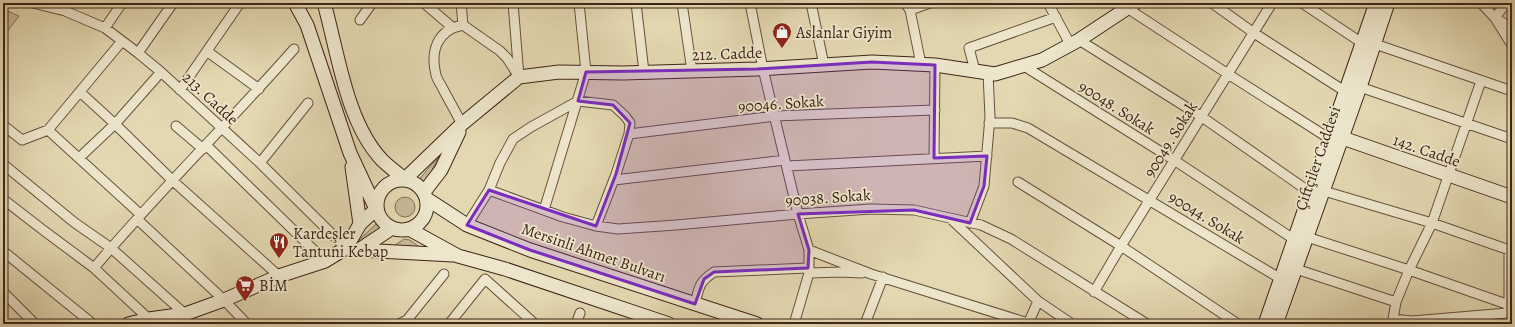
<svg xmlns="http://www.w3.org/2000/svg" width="1515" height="327" font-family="Alegreya,serif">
<rect width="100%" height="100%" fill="#e3d8b1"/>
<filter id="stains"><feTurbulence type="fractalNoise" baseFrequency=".005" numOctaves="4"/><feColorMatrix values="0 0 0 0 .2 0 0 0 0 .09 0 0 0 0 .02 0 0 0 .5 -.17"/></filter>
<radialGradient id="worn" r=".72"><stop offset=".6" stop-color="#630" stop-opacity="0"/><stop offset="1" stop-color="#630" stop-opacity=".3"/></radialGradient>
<path fill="#c7b997" stroke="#826e57" d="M3 9 19 16 3 37Z
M439 156 423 188 417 182Z
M395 207a10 10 0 1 1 20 0a10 10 0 1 1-20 0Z
M380 220 387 229 353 246Z
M404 239 410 240 425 251 388 250Z"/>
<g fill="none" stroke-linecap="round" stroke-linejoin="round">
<defs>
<path id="street" d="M33 3 65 11 105 28 138 53 161 72 260 163 346 248
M424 3 452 27
M461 3 463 25
M636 3 644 72
M682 3 692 71
M750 3 763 69 798 214 809 250V273L794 324
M811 3 824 65
M905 3 910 10 921 64
M1048 3 1070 44
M1212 3 1254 33 1346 92
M1302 3 1362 43
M1481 3 1495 18 1512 45
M1506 3 1495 18 1512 28
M1127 8 1228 74 1330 139
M910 10 930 3
M360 20 372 3
M105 28 122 3
M1079 40 1202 117 1311 193
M1375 44 1512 91
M208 52 259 89
M138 53 173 3
M1024 66 1174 160 1295 240
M975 71 969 48 1056 17
M1354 85 1512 139
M180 90 240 3
M80 92 115 124 172 180 279 276
M989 123H1012L1028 128 1281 279
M462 124C456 113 450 102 444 91 442 86 437 80 436 75 430 51 437 30 463 25L500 51 507 58 519 77 513 3
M3 125 22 140 48 130
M176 126 203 149
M48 130 140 214
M48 130 122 41
M629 134 775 116 935 110
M206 145 325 261
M79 158 115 124 161 72
M934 158 935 65
M260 163 308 103
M3 164 75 223 111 248 185 314
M787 166 987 156
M614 180 785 160
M1018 182 1121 246 1238 324
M489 190 563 217 596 226 618 229 676 225 798 214 871 209 914 210 981 225 1011 239 1147 324
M1324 191 1432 223 1512 251
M3 199 43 230 94 268 149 319
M544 210 586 72 579 3
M137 219 224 300 247 324
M952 220 1038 301 1072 324
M970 223 984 186 990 117 988 73
M467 225 489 190 500 163 513 139 531 127 578 101 613 105 625 116 630 123 629 134 616 174 596 226
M1307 237 1409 270 1512 306
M809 250 871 274 1028 323
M3 251 93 324
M94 268C158 192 229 123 294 49
M1296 269 1396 302
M809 273 841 272 862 273
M3 292 35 324
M1094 292 1121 246 1272 3
M695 304C699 287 699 282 714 272L808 268
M1393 319 1396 302 1409 270 1432 223 1481 81
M1393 319 1412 321V324
M1412 321 1507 313 1509 305V250
M399 324 407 320 444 274
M449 324 485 279 535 324
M576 324 580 313
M865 324 883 277
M1028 324 1038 301"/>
<path id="secondary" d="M324 3C338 52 346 122 382 160 389 167 397 173 405 179L462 124 519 77 559 72 623 73 757 69 872 62 935 65 995 74 1042 60 1079 40 1135 3
M1334 135 1512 197
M352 167 360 224
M377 205a25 25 0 1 1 50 0a25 25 0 1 1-50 0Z
M424 192 441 170 459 132
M427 199 467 225 530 250 757 324
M409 229 458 256 505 269 669 324
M358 250H359L392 228
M359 250 453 255
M128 324 149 319 185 314 224 300 279 276 325 261 346 248 360 224 376 209 350 153 307 25 295 3
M1265 324 1376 3
M1276 324 1360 87 1388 3"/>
</defs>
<use href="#street" stroke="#67513e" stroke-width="11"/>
<use href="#secondary" stroke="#3e2417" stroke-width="15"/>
<use href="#street" stroke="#ede6cc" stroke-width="9"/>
<use href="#secondary" stroke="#ede6cc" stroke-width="13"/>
</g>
<path fill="#7b2cbf" fill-opacity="0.2" stroke="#7b2cbf" stroke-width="3" stroke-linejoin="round" d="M872 62 935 65 934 158 987 156 984 186 970 223 914 210 798 214 809 250 808 268 714 272 704 279 695 304 530 250 467 225 489 190 596 226 616 174 630 123 613 105 578 101 586 72 757 69Z"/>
<defs>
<symbol id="shop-pin" viewBox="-11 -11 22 30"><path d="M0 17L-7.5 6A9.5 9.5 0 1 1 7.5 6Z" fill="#8f2418" stroke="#ede6cc"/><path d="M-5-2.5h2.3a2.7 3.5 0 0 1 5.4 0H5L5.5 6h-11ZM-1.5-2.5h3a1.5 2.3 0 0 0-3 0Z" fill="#fff"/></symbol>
<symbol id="restaurant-pin" viewBox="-11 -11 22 30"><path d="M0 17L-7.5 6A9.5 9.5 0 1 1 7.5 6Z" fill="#8f2418" stroke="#ede6cc"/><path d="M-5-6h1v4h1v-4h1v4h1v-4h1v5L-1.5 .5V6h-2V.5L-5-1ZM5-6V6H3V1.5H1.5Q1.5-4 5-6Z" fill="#fff"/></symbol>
<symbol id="supermarket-pin" viewBox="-11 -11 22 30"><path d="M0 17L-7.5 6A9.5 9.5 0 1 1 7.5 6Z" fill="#8f2418" stroke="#ede6cc"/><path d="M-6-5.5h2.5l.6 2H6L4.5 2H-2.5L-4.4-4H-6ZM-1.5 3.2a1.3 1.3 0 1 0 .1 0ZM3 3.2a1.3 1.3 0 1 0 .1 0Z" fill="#fff"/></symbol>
</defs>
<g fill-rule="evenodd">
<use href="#shop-pin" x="771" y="21" width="22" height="30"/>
<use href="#restaurant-pin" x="268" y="231" width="22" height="30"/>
<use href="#supermarket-pin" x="234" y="274" width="22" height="30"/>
</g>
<g text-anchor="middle" stroke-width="3.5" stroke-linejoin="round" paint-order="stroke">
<g font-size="16" fill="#3e2417" stroke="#ede6cc" text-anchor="start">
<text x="796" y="38">Aslanlar Giyim</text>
<text x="293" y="239">Kardeşler<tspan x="293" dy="18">Tantuni Kebap</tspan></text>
<text x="259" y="291">BİM</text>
</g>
<g font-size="16" fill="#3e2417" stroke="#ede6cc">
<text transform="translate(727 53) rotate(-2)" y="6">212. Cadde</text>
<text transform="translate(211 98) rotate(43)" y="6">213. Cadde</text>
<text transform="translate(781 103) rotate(-4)" y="6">90046. Sokak</text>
<text transform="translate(1117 107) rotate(32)" y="6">90048. Sokak</text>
<text transform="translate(1170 139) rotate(-58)" y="6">90049. Sokak</text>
<text transform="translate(1427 150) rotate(19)" y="6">142. Cadde</text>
<text transform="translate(1317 158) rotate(-71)" y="6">Çiftçiler Caddesi</text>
<text transform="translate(828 197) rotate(-4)" y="6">90038. Sokak</text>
<text transform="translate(1207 217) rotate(31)" y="6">90044. Sokak</text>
<text transform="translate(594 252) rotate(19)" y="6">Mersinli Ahmet Bulvarı</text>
</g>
</g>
<rect width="1515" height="327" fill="none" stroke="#e3d8b1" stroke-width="16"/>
<rect x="4" y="4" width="1507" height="319" fill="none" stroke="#3e2417" stroke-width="2"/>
<rect x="8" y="8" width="1499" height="311" fill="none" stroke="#3e2417"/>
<rect width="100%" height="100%" filter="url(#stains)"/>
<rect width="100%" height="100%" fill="url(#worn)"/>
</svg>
